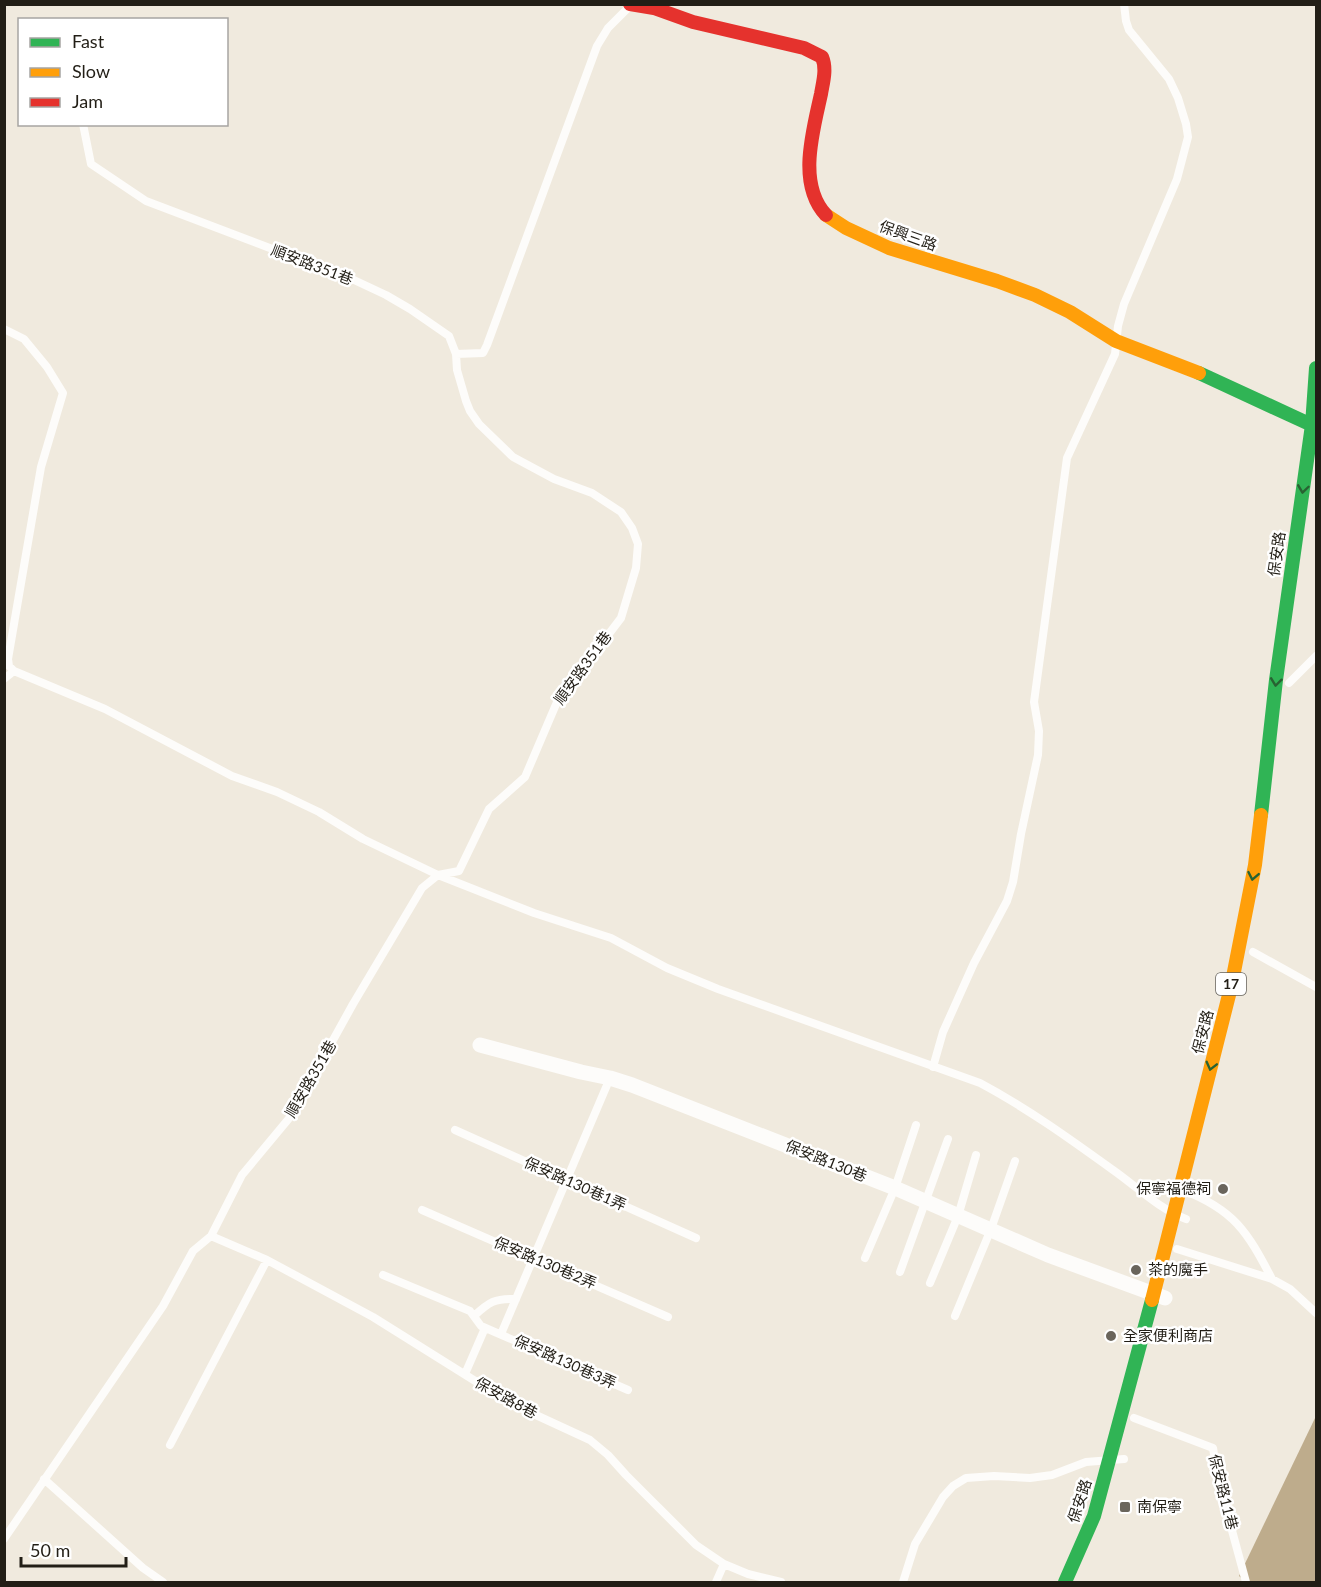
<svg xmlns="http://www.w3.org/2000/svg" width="1321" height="1587" font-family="Lato,'Noto Sans TC',sans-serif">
<rect width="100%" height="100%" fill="#f0eade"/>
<path fill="#beac8c" d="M1316 1416V1582H1246L1239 1576Z"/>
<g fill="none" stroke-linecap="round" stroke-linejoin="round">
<path stroke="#fdfcfa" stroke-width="8" d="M4 329 24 339 47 367 63 393 41 467 8 659 9 666 14 671 105 709 232 776 277 792 319 812 363 839 438 875 534 913 611 938 667 968 718 989 980 1083C1027 1108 1070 1139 1113 1170 1136 1186 1159 1209 1186 1219
M456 354 483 353 487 345 597 46 608 28 630 6
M4 679 14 671
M1289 683 1316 656
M1253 952 1316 987
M933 1067 943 1032 974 963 1007 901 1013 882 1021 834 1038 755 1039 731 1034 702 1067 458 1115 354 1118 326 1124 304 1177 179 1188 137 1186 124 1178 98 1169 79 1129 30 1126 21 1124 4
M455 1130 696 1238
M1183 1190C1234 1210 1247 1231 1272 1279
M422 1210 668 1317
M211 1236 267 1260 373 1317 512 1404 590 1440 608 1455 626 1475 696 1545 724 1564 748 1574 781 1582
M1177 1249 1272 1279 1290 1289 1316 1313
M865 1258 895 1188 916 1125
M900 1272 948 1139
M383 1275 470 1311 481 1326 628 1390
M930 1283 958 1216 976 1155
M474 1316C489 1302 495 1298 516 1299
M955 1316 991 1229 1015 1161
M501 1334 610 1078
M465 1374 485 1328
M1134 1418 1213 1448 1218 1479 1246 1582
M170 1445 267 1260
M44 1479 143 1568 163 1582
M4 1539 163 1306 193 1251 211 1236 242 1175 291 1116 353 1004 422 888 438 875 459 871 489 809 525 777 557 702 621 618 636 568 638 544 632 528 621 512 592 493 554 479 513 457 479 424 470 411 466 401 457 370 456 354 449 336 410 309 386 295 354 280 146 201 91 164 83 124
M716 1582 724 1564
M903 1582 915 1544 943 1497 953 1486 966 1478 994 1476 1030 1478 1052 1475 1086 1462 1124 1459"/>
<path stroke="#fdfcfa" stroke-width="15" d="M480 1045 581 1072 610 1078 632 1085 895 1188 1048 1255 1165 1298"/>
<path stroke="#30b455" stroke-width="14" d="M1199 373 1316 427
M1261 815 1276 680 1312 425 1316 368
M1065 1582 1094 1516 1152 1300"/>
<path stroke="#ff9f0a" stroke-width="14" d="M826 215 846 228 889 248 997 281 1035 295 1070 312 1116 341 1199 373
M1152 1300 1231 987 1255 865 1261 815"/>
<path stroke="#e5322d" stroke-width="14" d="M630 4 654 8 693 22 804 48 822 57C827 69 823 82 821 94 813 131 797 184 826 215"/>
</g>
<defs><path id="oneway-chevron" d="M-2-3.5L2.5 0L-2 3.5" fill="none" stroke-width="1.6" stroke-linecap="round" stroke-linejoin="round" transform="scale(1.5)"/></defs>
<g stroke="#286232">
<use href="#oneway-chevron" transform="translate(1303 489) rotate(98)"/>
<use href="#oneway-chevron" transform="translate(1276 682) rotate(97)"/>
<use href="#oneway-chevron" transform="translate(1253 876) rotate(101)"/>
<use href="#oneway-chevron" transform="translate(1211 1066) rotate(104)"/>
</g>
<g fill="#6a655c" stroke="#fff" stroke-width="2">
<circle cx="1223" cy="1189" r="6"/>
<circle cx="1136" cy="1270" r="6"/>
<circle cx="1111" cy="1336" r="6"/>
<rect x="1119" y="1501" width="12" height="12" rx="3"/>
</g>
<g text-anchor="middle" stroke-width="5" stroke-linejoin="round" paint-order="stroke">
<rect fill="#fff" stroke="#64625c" stroke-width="1.5" x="1216" y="973" width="30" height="22" rx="4.5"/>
<g font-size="14" font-weight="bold" fill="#221e16">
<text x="1231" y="989">17</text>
</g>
<g font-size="15" fill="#221e16" stroke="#fff">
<text transform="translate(908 236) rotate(20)" y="5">保興三路</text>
<text transform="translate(312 265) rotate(21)" y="5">順安路351巷</text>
<text transform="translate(1277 554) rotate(-82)" y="5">保安路</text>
<text transform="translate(583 668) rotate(-54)" y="5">順安路351巷</text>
<text transform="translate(1203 1032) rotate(-76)" y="5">保安路</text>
<text transform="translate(311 1079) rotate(-60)" y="5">順安路351巷</text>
<text transform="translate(826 1161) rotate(22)" y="5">保安路130巷</text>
<text transform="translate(575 1184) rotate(24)" y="5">保安路130巷1弄</text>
<text transform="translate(545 1263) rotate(23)" y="5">保安路130巷2弄</text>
<text transform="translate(565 1362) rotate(24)" y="5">保安路130巷3弄</text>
<text transform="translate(506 1398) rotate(29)" y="5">保安路8巷</text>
<text transform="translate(1223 1492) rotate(76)" y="5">保安路11巷</text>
<text transform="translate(1080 1501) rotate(-72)" y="5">保安路</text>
</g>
<g font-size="15" fill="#221e16" stroke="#fff" text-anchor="start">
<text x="1211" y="1194" text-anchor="end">保寧福德祠</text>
<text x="1148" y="1275">茶的魔手</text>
<text x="1123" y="1341">全家便利商店</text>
<text x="1137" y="1512">南保寧</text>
</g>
</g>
<rect width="1321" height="1587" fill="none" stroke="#221e16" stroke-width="12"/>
<rect x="18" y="18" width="210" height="108" fill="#ffffff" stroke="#a7a5a2" stroke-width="1.5"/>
<rect x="30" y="38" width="30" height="9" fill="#30b455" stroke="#a7a5a2" stroke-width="1.5"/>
<text x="72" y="48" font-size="18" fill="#221e16">Fast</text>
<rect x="30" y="68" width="30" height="9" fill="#ff9f0a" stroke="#a7a5a2" stroke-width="1.5"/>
<text x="72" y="78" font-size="18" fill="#221e16">Slow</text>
<rect x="30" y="98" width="30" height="9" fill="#e5322d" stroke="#a7a5a2" stroke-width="1.5"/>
<text x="72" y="108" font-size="18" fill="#221e16">Jam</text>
<path d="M21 1557v9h105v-9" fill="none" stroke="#221e16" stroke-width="3"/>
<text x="30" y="1557" font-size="18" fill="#221e16" stroke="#ffffff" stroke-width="4.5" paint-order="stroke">50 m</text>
</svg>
